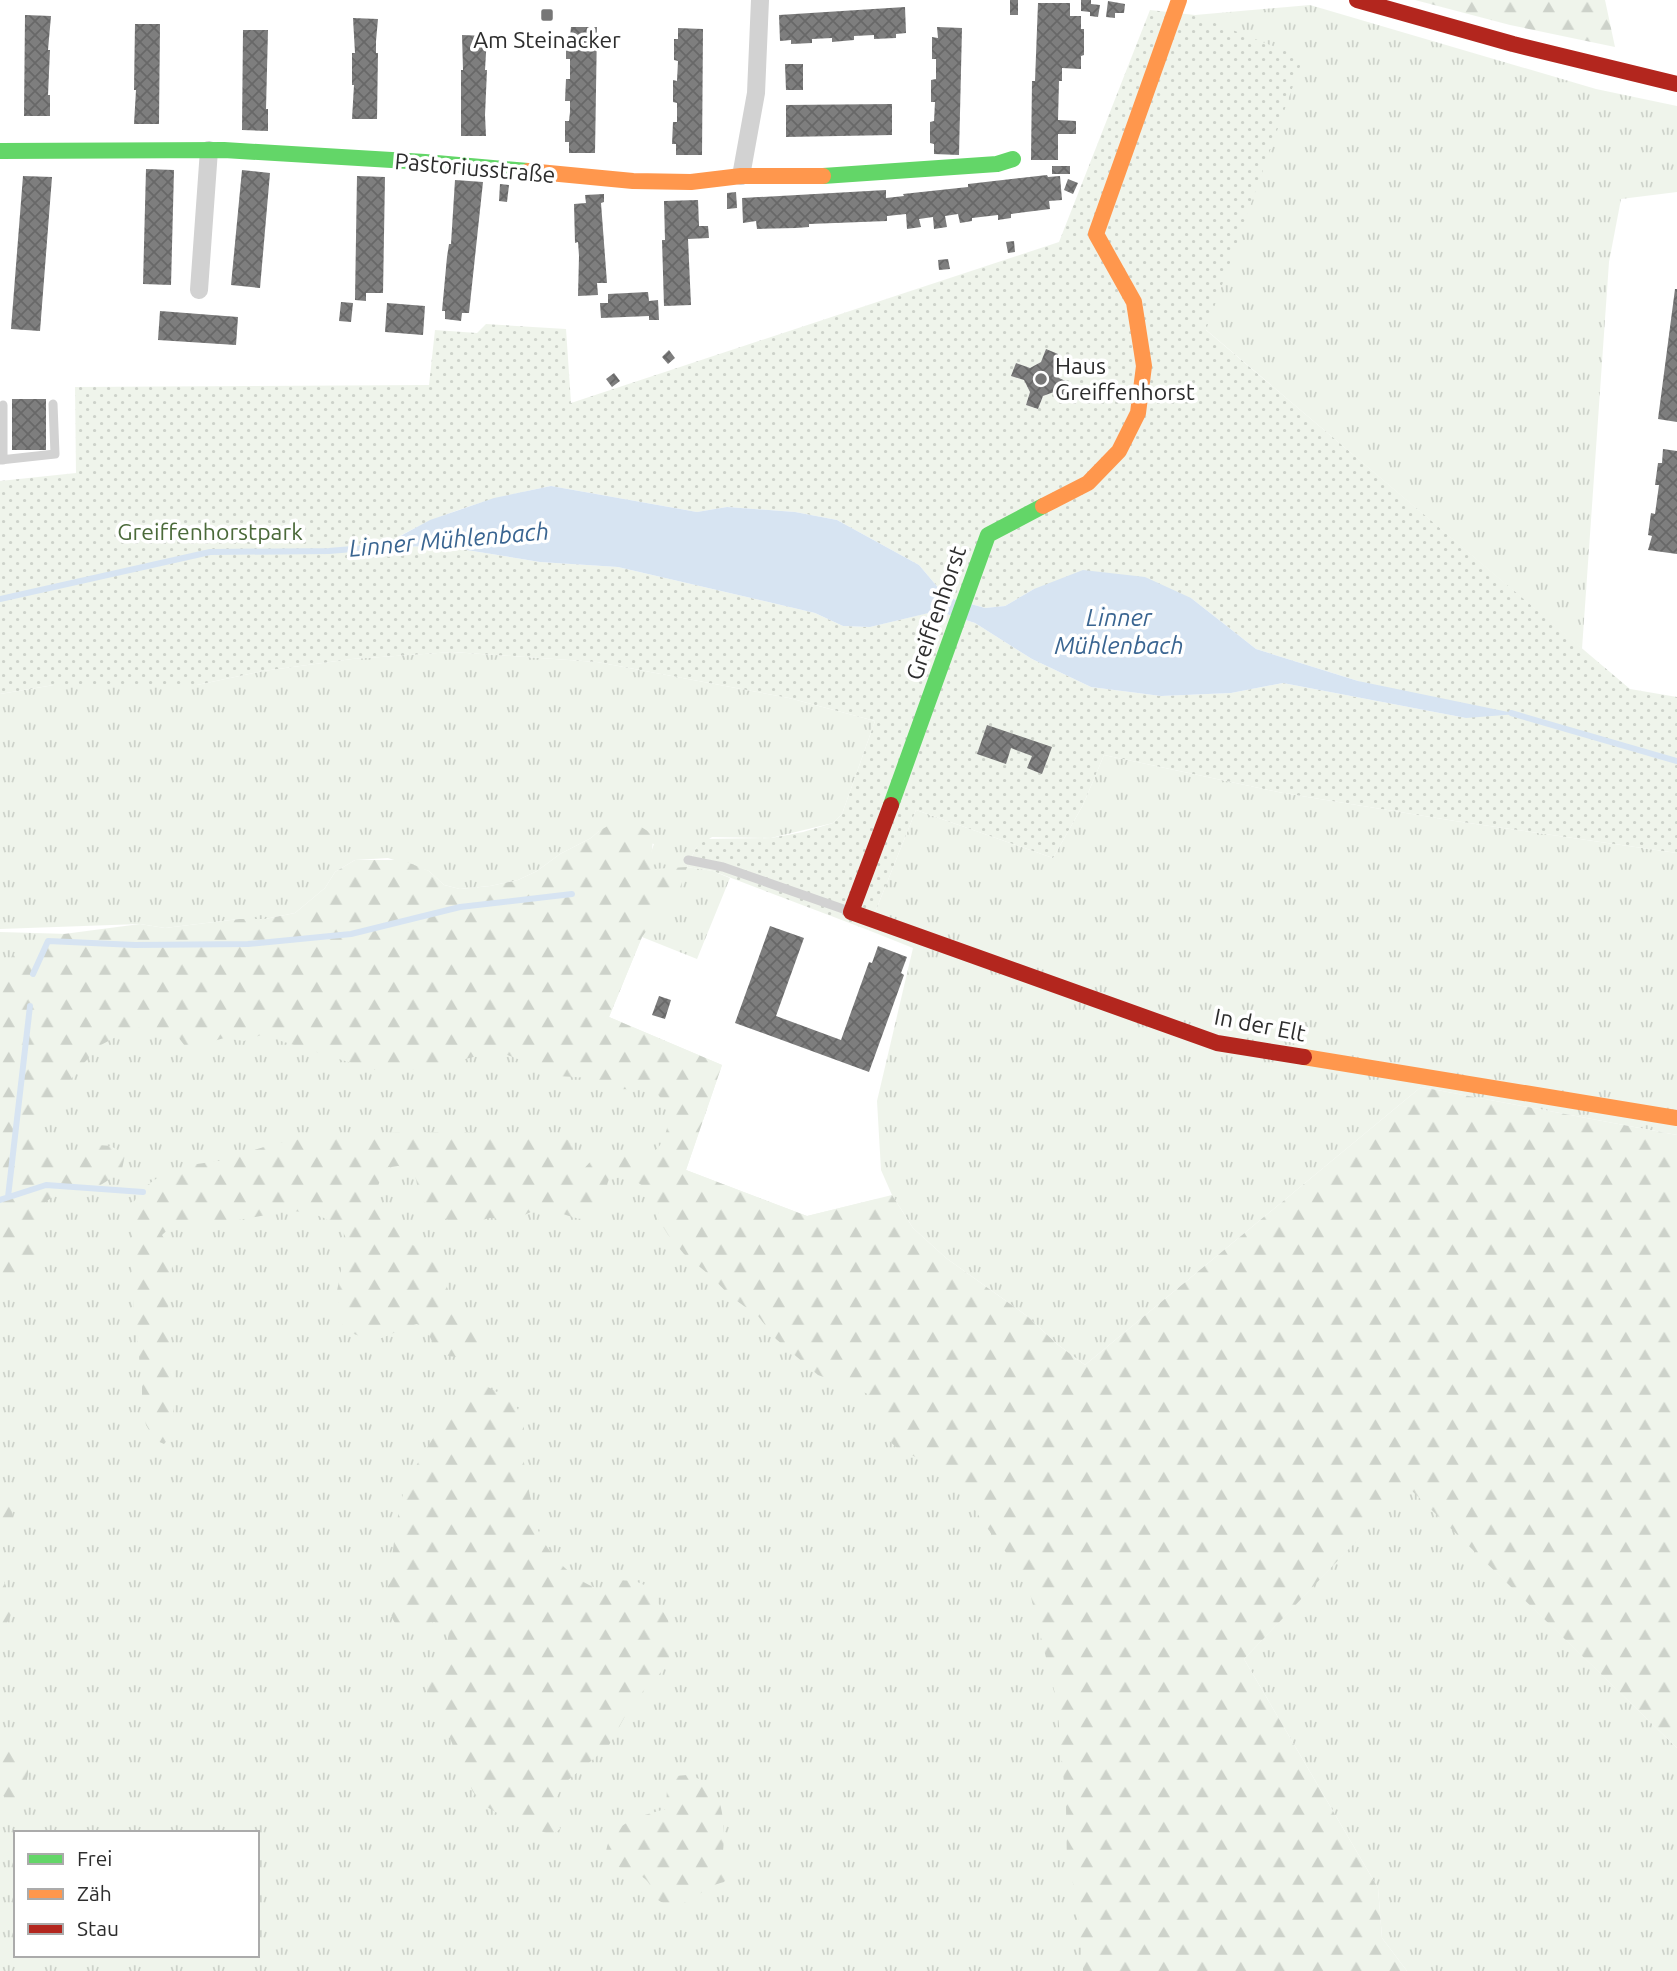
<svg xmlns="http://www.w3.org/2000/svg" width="1677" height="1971" font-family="Ubuntu,sans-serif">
<defs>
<pattern id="grass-tufts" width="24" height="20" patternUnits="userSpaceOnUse" patternTransform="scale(1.75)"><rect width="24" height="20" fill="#eff4eb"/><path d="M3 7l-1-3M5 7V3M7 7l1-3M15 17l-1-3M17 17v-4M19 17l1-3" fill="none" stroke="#cdd2ca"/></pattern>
<pattern id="forest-firs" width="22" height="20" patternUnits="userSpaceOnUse" patternTransform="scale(1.75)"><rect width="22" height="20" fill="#eff4eb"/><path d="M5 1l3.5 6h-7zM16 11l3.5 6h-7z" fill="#cdd2ca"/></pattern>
<pattern id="park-dots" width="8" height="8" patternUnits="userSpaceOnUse" patternTransform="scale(1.75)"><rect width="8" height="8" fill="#eff4eb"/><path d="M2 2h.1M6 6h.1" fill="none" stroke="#cdd2ca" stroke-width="1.8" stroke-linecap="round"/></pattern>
<pattern id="building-cross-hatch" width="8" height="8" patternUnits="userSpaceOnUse" patternTransform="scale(1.75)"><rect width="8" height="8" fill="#7e7e7e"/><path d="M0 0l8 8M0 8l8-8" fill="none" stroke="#686868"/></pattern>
</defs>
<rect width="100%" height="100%" fill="#fff"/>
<path fill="url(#grass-tufts)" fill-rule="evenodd" d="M1310 5 1596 89 1677 106V192L1621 199 1609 262 1582 649 1205 329 1195 15Z
M452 652 597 662 789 698 875 721 842 814 833 823 771 838 712 837 696 848 687 867 713 871 730 878 697 959 642 937 609 1017 722 1065 686 1170 807 1216 877 1199 1014 1324 1118 1971H0V932L138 936 651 869 650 855 654 844 599 831 591 838 560 854 537 871 518 880 490 886 460 889 444 885 429 871 388 858 355 860 335 872 325 888 295 913 265 919H239L165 928 140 924 0 929V694L54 685H197L263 671 352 659ZM16 1833H257V1955H16Z
M1104 755 1283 793 1455 821 1677 853V1135L1421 1087 1085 1365 1057 1344 1027 1316 946 1258 913 1228 892 1195 881 1170 877 1101 913 948 868 930 916 810 1053 858 1083 805Z
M1408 1486 1677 1748V1971H1407L1382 1938 1378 1888 1244 1659Z"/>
<path fill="url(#forest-firs)" d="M1415 0H1605L1615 47 1510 25Z
M629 822C665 835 648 841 652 869L687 867 675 903 659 913 642 937 609 1017 722 1065 686 1170 807 1216 892 1195 913 1228 946 1258 1027 1316 1057 1344 1085 1365 1421 1087 1677 1135V1748L1408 1487 1244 1659 1378 1888 1382 1938 1407 1971H1083L1076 1892 1067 1866 1066 1807 1057 1702 1030 1593 1008 1555 984 1524 967 1497 941 1474 920 1459 898 1449 885 1437 880 1413 868 1394 818 1375 776 1339 758 1316 730 1296 712 1277 684 1254 668 1235 657 1217 660 1210 652 1201 649 1190 628 1176 609 1179C604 1191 608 1200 600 1211 584 1232 557 1204 537 1210 526 1213 516 1220 505 1223 486 1212 487 1222 470 1224 454 1226 430 1213 422 1199 417 1190 417 1178 412 1168L398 1166 385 1168 378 1186 372 1193V1202L393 1214 402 1225 406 1237 413 1245 428 1253 445 1282 456 1311 479 1322 477 1351C463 1359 451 1358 437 1352L429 1335 417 1324C379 1335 386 1348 344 1330L339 1311 337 1291 347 1240 341 1228 324 1218 308 1212 287 1211 223 1223 174 1224 162 1235 169 1246 172 1266 168 1303 175 1380 172 1435 164 1444 155 1440 146 1425 142 1405V1387L131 1277 134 1243 129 1220 132 1204 146 1186 163 1174 190 1165 218 1161 274 1144 315 1136 365 1133 473 1132 503 1139 506 1149 513 1150 521 1137H563L573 1143 570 1169 578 1175C585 1169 589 1160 598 1157 630 1144 657 1175 668 1124 671 1111 663 1100 654 1090L617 1089 602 1085 590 1078 542 1075 528 1063 497 1051 426 1069 374 1070 281 1041 267 1033 244 1041 224 1038 214 1041 199 1051H193L185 1046 178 1037 162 1031 147 1026 129 1030 99 1046 78 1070 49 1109 40 1128 41 1144C62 1163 76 1164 99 1145L111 1146 125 1155 122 1169C115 1175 108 1181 99 1186 83 1193 53 1189 43 1206 35 1220 38 1250 35 1266L21 1276 11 1279 0 1272V980L7 963 22 944 41 937 140 924 165 928 239 919H265L295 913 325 888 335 872 355 860H402L429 871 444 885 460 889 490 886 518 880 537 871 560 854 591 838 599 831 613 823Z
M486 1386C499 1393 513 1400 520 1413 527 1426 523 1441 523 1456 524 1464 526 1474 528 1482 530 1498 532 1515 538 1530 548 1555 574 1581 599 1589L615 1580 635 1581 649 1587 668 1620 672 1640 669 1658 665 1668 633 1702 608 1747 567 1781 557 1796 560 1829 552 1835 509 1820 487 1807 473 1792 446 1729 427 1694 428 1679 446 1648 449 1633 434 1622C420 1624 414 1630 399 1629 382 1608 388 1582 392 1557 395 1536 397 1515 403 1494 409 1473 450 1409 467 1395 472 1391 480 1389 486 1386Z
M0 1494 12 1503C15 1523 6 1537 0 1555Z
M0 1569C5 1591 23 1612 0 1630Z
M0 1743C6 1750 13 1750 20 1755 35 1766 26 1786 18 1799L6 1798 0 1793Z
M687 1775C697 1778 709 1781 715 1791 724 1807 725 1835 723 1851L729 1859 732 1872 724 1882C697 1888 681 1920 654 1897 649 1867 626 1877 606 1859 604 1825 639 1816 666 1809L667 1788 675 1776Z"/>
<path fill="url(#park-dots)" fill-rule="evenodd" d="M1150 10 1195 15 1303 58 1206 330 1630 689 1677 697V853L1455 821 1283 793 1104 755 1083 805 1053 858 916 810 868 930 713 871 687 867 696 848 706 839 771 838 803 832 833 823 842 814 875 721 789 698 597 662 453 652 352 659 263 671 197 685H54L0 694V481L76 473 75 387 429 385 435 330 477 333 486 324 566 329 571 403 1059 242ZM1046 350 1058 354 1054 367 1059 378 1072 384 1067 396 1054 392 1043 396 1038 409 1026 405 1030 392 1024 380 1012 376 1016 363 1030 368 1041 362ZM551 486 697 512 727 507 795 512 837 520 919 565 946 597 985 608 1005 606 1034 589 1191 598 1256 649 1358 681 1466 718 1283 683 1231 693 1161 696 1091 687 1032 659 975 623 936 611 870 627 843 626 815 613 618 567 540 562 442 546 382 547C433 513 492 498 551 486Z"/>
<path fill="#d7e4f2" d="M551 486 697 512 727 507 795 512 837 520 919 565 946 597 985 608 1005 606 1034 589 1083 570 1145 577 1191 598 1256 649 1358 681 1518 714 1466 718 1283 683 1231 693 1161 696 1091 687 1032 659 975 623 937 611 870 627 843 626 815 613 618 567 540 562 442 546 380 547 430 520 494 498Z"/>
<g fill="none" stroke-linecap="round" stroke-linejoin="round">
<path stroke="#d7e4f2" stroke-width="6" d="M0 599 210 552 329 551 388 546
M1511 713 1677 761
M33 974 48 941 135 945 248 944 351 934 460 907 572 894
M8 1197 30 1006
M0 1200 46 1185 143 1192"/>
</g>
<path fill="url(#building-cross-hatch)" d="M1010 0H1018V15H1010Z
M1081 0H1091V4L1100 5 1098 17 1090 16V12L1081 11Z
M1108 1 1125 4 1124 13H1115V18L1106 17Z
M1038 3H1070V16H1081V29H1084V55L1081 56V69L1062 68V81H1059L1058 120 1076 121V134H1058V160H1031L1032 81H1035Z
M905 7 906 33 896 34V38L874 39V35L854 36V40L832 42V38L812 39V43L791 44V40L780 41 779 15Z
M25 15 51 16 48 50H50L48 95H50V116H24Z
M353 18 378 19 376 41V53H378L377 119H352L354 85H352V53H355Z
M135 24H160L159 124H134L136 90H134Z
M571 27H597L595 153H569V142H565V121H569L570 112V101H565L566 79H570V59H566V37H570Z
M937 27 962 28 959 155 934 154V144L930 143V122L934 121 935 102H931V80L936 79V59H932V37L938 38Z
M678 28 703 29 702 155H676V144H672L673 122H677V103L673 102V80L677 81 678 61 674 60V39H678Z
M243 30H268L266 109H268V131L242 130Z
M462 35 487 36 485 70H487L485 115 486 136H461V70H463Z
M785 64H803V90H786Z
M892 104V135L786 137V105Z
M1052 166H1070V174H1052Z
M146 169 174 170 171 285 143 284Z
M242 170 270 173 260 288 231 285Z
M1047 175 1048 177 1060 176 1062 200 1049 201 1050 209 1011 214V218L998 220V215L972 218V221L960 223 958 214 945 216 947 227 934 229 933 217 919 219 921 227 907 229 906 214 887 216V221L809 224V227L796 228 757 229 756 221 743 223 742 198 886 190V198L904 196 903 194 968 187V184Z
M23 176 52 177 40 331 11 329Z
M357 176 385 177 383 293H366V301L355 300Z
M1068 179 1078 183 1073 194 1064 190Z
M455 180 483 182 469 313H462L461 321 445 319V311H442L447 257 449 244H451Z
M500 184 509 185 507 202 499 201Z
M736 192 737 208 727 209V193Z
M604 194V202L601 203 607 283H597L598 295 578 296 579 256 578 242 575 243 574 204 586 203 585 195Z
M698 200 699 226H708L709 238 688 239 691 305 664 306 662 240H665L664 201Z
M1014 241 1015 252 1008 253 1006 242Z
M948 259 950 269 939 270 938 260Z
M1675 289H1677V422L1658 419Z
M648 292 649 301 658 300 659 320H649V316L601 318 600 303H608V294Z
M341 302 353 303 351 322 339 321Z
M387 303 425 306 423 335 385 332Z
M160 311 238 317 236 345 158 340Z
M1046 349 1058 354 1054 367 1059 378 1072 384 1067 396 1054 392 1043 396 1038 409 1026 405 1030 392 1024 380 1011 376 1016 363 1030 368 1041 362Z
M669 350 675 358 668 364 662 357Z
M614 373 620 381 612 387 606 379Z
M12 399H46V450H12Z
M1663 449 1677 451V554L1648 550 1652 536 1648 535 1651 513 1655 514 1659 485H1655L1658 463H1662Z
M987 725 1052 747 1042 774 1027 768 1032 756 1011 748 1006 764 977 754Z
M770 926 804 938 776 1016 841 1040 869 962 872 963 878 946 907 957 901 973 904 975 869 1072 735 1023Z
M659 996 671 1000 665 1019 652 1015Z"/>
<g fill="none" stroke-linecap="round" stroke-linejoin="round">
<path stroke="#d2d2d2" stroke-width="9" d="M0 460 55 454 53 404
M3 460V405
M688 860 723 867 849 911"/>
<path stroke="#d2d2d2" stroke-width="18" d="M741 176 756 93 760 0
M199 290 209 150"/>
<path stroke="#63d668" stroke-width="16" d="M0 151 224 150 425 162 528 171
M823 176 997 164 1013 159
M891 805 988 535 1043 506"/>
<path stroke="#ff974d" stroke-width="16" d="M528 171 633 181 691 182 741 176H823
M1043 506 1088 483 1119 451 1138 413 1144 366 1134 302 1096 234 1179 0
M1304 1057 1677 1118"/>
<path stroke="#b3261e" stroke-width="16" d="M1357 0 1513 44 1677 84
M891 805 851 912 1217 1043 1304 1057"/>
</g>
<g fill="#767676" stroke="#fff" stroke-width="2.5">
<rect x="540" y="8" width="14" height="14" rx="3.5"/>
<circle cx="1041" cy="379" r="7"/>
</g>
<g text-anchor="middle" stroke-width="7" stroke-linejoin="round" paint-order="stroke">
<g font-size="23" fill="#2d2d2d" stroke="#fff">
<text x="547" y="48">Am Steinacker</text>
<text x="1055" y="374" text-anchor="start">Haus<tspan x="1055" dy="26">Greiffenhorst</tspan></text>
</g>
<g font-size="23" fill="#2d2d2d" stroke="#fff">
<text transform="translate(475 168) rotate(5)" y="8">Pastoriusstraße</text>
<text transform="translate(936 613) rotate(-71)" y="8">Greiffenhorst</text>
<text transform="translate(1260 1025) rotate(11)" y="8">In der Elt</text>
</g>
<g font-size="23" fill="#4b6a3a" stroke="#fff">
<text x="210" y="540">Greiffenhorstpark</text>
</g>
<g font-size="24" font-style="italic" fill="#3a6591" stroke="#fff">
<text transform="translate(449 540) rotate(-5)" y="8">Linner Mühlenbach</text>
<text x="1119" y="626">Linner<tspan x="1119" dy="28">Mühlenbach</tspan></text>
</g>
</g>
<rect x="14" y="1831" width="245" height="126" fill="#ffffff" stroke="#ababab" stroke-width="2"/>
<rect x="28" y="1854" width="35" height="10" fill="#63d668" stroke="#ababab" stroke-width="2"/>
<text x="77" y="1866" font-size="21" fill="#2d2d2d">Frei</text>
<rect x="28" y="1889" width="35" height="10" fill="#ff974d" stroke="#ababab" stroke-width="2"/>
<text x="77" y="1901" font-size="21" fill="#2d2d2d">Zäh</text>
<rect x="28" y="1924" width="35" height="10" fill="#b3261e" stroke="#ababab" stroke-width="2"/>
<text x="77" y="1936" font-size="21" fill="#2d2d2d">Stau</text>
</svg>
